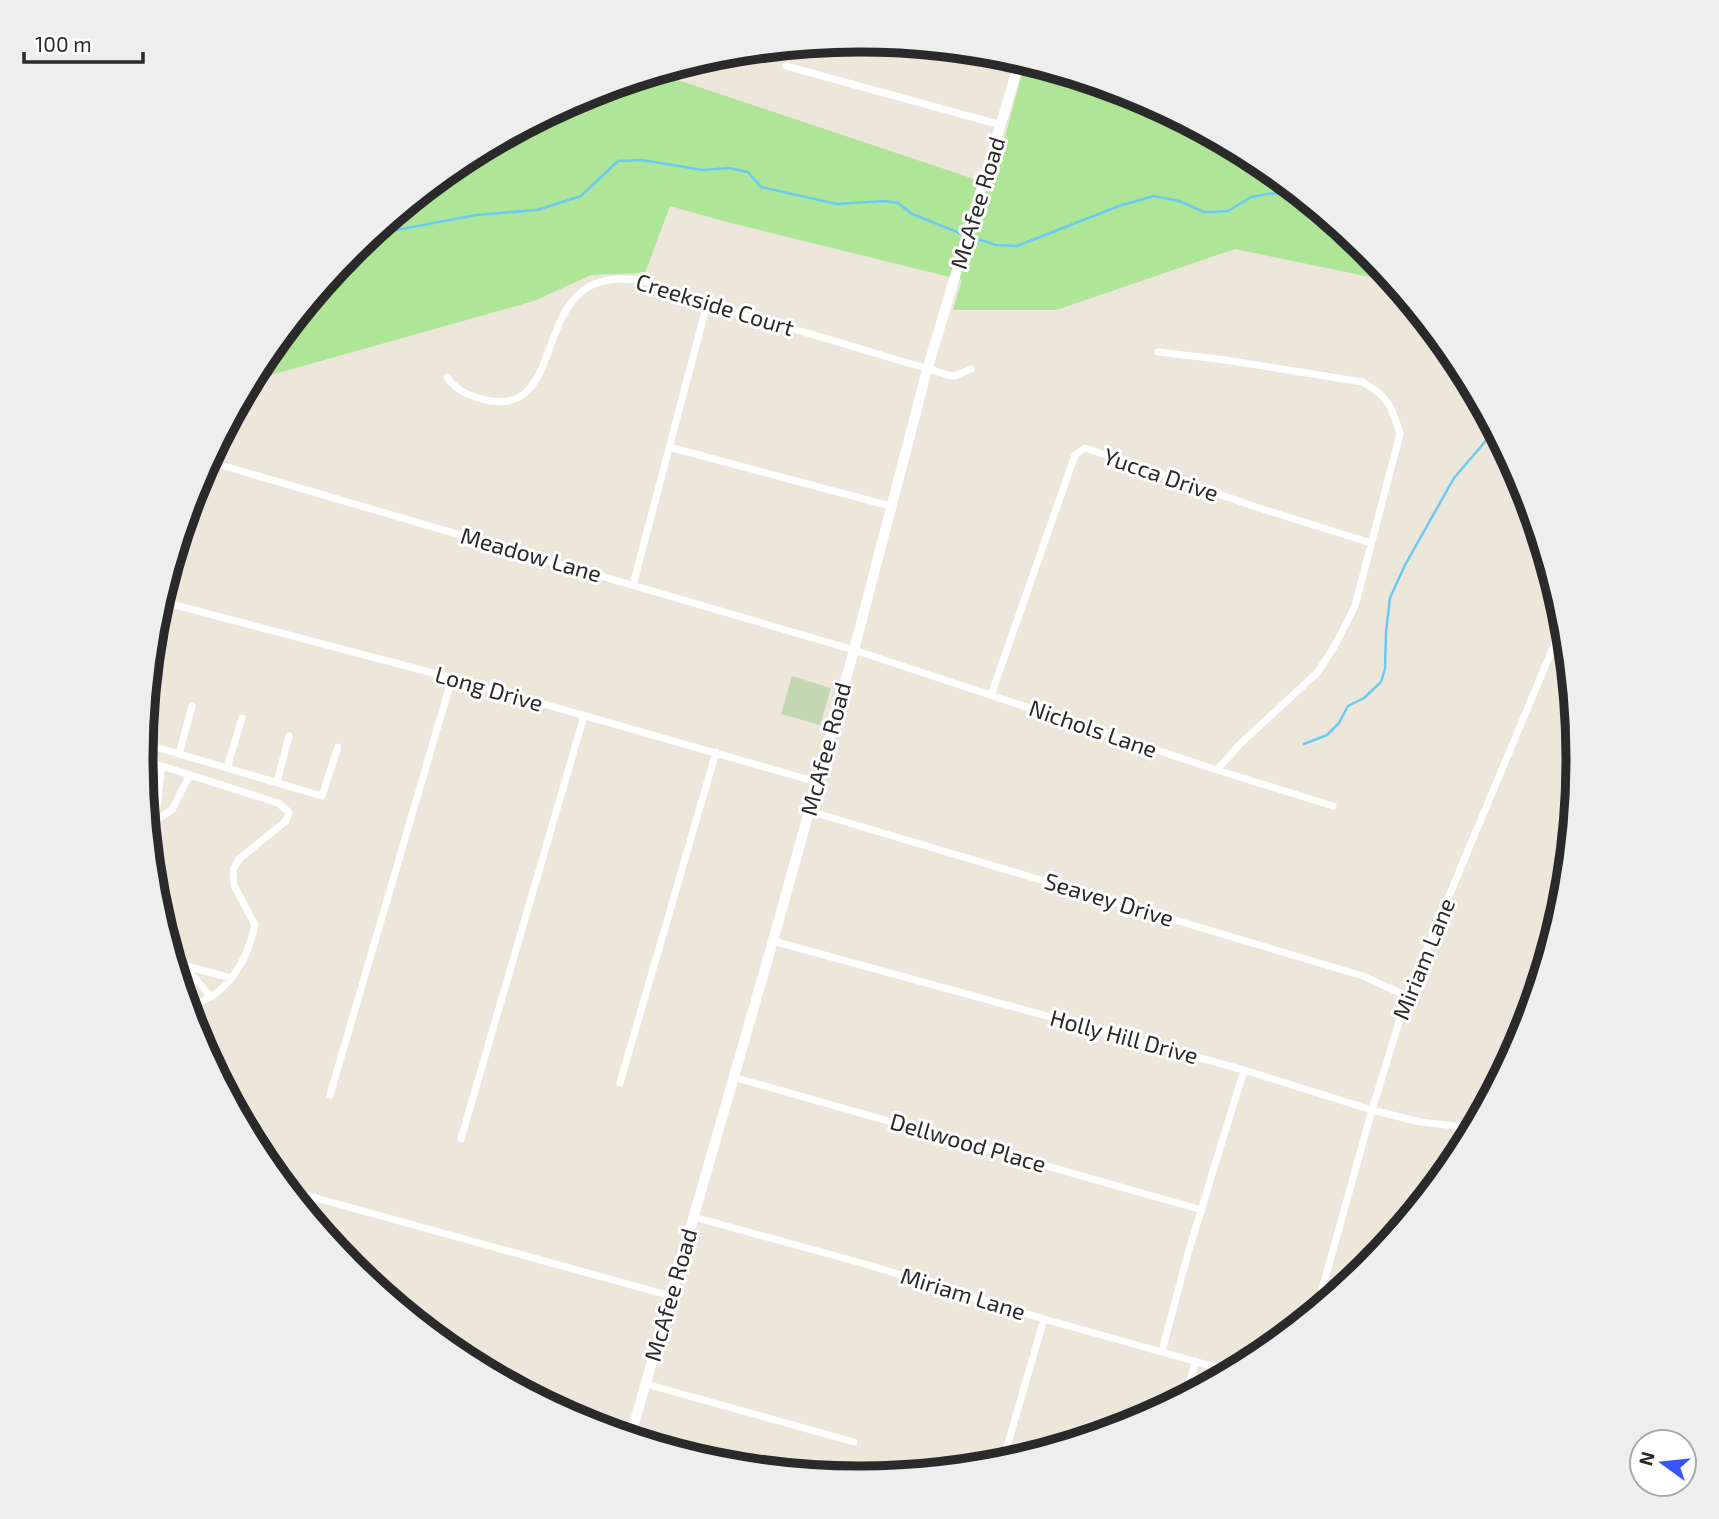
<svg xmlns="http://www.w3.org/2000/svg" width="1719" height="1519" font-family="'Exo 2',sans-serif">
<rect width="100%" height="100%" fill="#ede6db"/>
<path fill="#aee596" d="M1025 62 1135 95 1259 162 1368 251 1394 282 1235 249 1056 310H953L962 280 723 221 670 206 645 273 591 275 534 301 250 381 262 360 351 251 460 161 585 95 657 73 992 185Z"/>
<path fill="#c3d7b2" d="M792 676 831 688 820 725 781 714Z"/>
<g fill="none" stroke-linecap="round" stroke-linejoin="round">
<path stroke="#6bcaf2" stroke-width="2.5" d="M370 235 476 215 537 210 581 196 618 161 642 160 703 170 729 168 748 172 761 187 837 204 885 201 898 203 912 214 965 235
M971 237 996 245 1017 246 1119 206 1154 196 1179 201 1204 212H1212L1228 211 1251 197 1273 193 1300 195
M1304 744 1327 735 1339 723 1348 706 1364 698 1381 682 1385 669 1386 632 1390 598 1405 565 1454 478 1495 430
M1560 918C1548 886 1558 866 1571 837"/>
<path stroke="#fff" stroke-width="7" d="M786 66 1001 125
M1158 352 1226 360 1362 382C1388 396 1392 406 1400 434L1355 606 1334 647 1317 673 1239 745 1217 770
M447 377C456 391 470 396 486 400 562 417 535 302 600 282 613 278 627 278 642 281 671 287 698 302 727 310 782 326 836 341 891 358 909 364 929 368 947 375L955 376 971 369
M669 447 890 506
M207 461 854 650 1217 770 1333 806
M633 585 707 304
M160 601 452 678 817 782
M991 695 1075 455 1085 448 1256 507 1371 543
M142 743 322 796 338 747
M179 754 192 706
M140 759 278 803 289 812 286 821 239 859 233 870 234 885 255 925C247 962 226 999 186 1006
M227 768 242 718
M277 782 289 736
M809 811 1363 976 1407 996
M155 821 172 810 189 776
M148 841 155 821 162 766
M773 941 1244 1070 1372 1110 1420 1122 1474 1128
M183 965 231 978
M184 966 211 997
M733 1077 1202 1210
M620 1083 716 752
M330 1095 452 678
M461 1139 584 716
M287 1190 671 1296
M694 1217 872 1266 1044 1319 1233 1372
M1316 1311 1372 1110 1407 996 1565 619
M1162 1351 1188 1253 1244 1070
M646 1384 854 1442
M1185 1397 1196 1361
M1002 1464 1044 1319"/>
<path stroke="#fff" stroke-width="10" d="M630 1438 773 941 854 650 927 370 1020 60"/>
</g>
<g text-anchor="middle" stroke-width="6" stroke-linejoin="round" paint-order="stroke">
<g font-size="23" fill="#2a2a2a" stroke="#fff">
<text transform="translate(978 203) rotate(-73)" y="8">McAfee Road</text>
<text transform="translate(715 305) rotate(17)" y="8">Creekside Court</text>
<text transform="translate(1161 475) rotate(19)" y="8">Yucca Drive</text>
<text transform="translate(531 555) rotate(16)" y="8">Meadow Lane</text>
<text transform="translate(489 689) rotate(16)" y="8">Long Drive</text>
<text transform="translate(1093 729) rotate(19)" y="8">Nichols Lane</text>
<text transform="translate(826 749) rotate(-75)" y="8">McAfee Road</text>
<text transform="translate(1109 900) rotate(17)" y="8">Seavey Drive</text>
<text transform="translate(1424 959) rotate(-68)" y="8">Miriam Lane</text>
<text transform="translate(1124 1037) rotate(15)" y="8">Holly Hill Drive</text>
<text transform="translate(968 1143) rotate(16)" y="8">Dellwood Place</text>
<text transform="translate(963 1294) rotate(17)" y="8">Miriam Lane</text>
<text transform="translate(671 1295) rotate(-74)" y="8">McAfee Road</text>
</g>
</g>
<path d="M0 0H1719V1519H0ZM859 52H860A706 706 0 0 1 1566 758V760A706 706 0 0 1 860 1466H859A706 706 0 0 1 153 760V758A706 706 0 0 1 859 52Z" fill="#eee" fill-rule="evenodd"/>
<path fill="none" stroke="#2a2a2a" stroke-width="9" d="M859 52H860A706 706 0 0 1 1566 758V760A706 706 0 0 1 860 1466H859A706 706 0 0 1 153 760V758A706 706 0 0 1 859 52Z"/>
<g transform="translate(1663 1463) rotate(285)"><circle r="33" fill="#ffffff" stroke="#aaaaaa" stroke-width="2"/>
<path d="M0-5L12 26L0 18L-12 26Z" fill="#3655ff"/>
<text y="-10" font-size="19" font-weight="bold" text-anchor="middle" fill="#2a2a2a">N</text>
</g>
<path d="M24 52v10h119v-10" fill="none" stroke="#2a2a2a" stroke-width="3.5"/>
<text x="35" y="52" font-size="21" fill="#2a2a2a" stroke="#ffffff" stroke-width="5" paint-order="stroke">100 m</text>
</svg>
